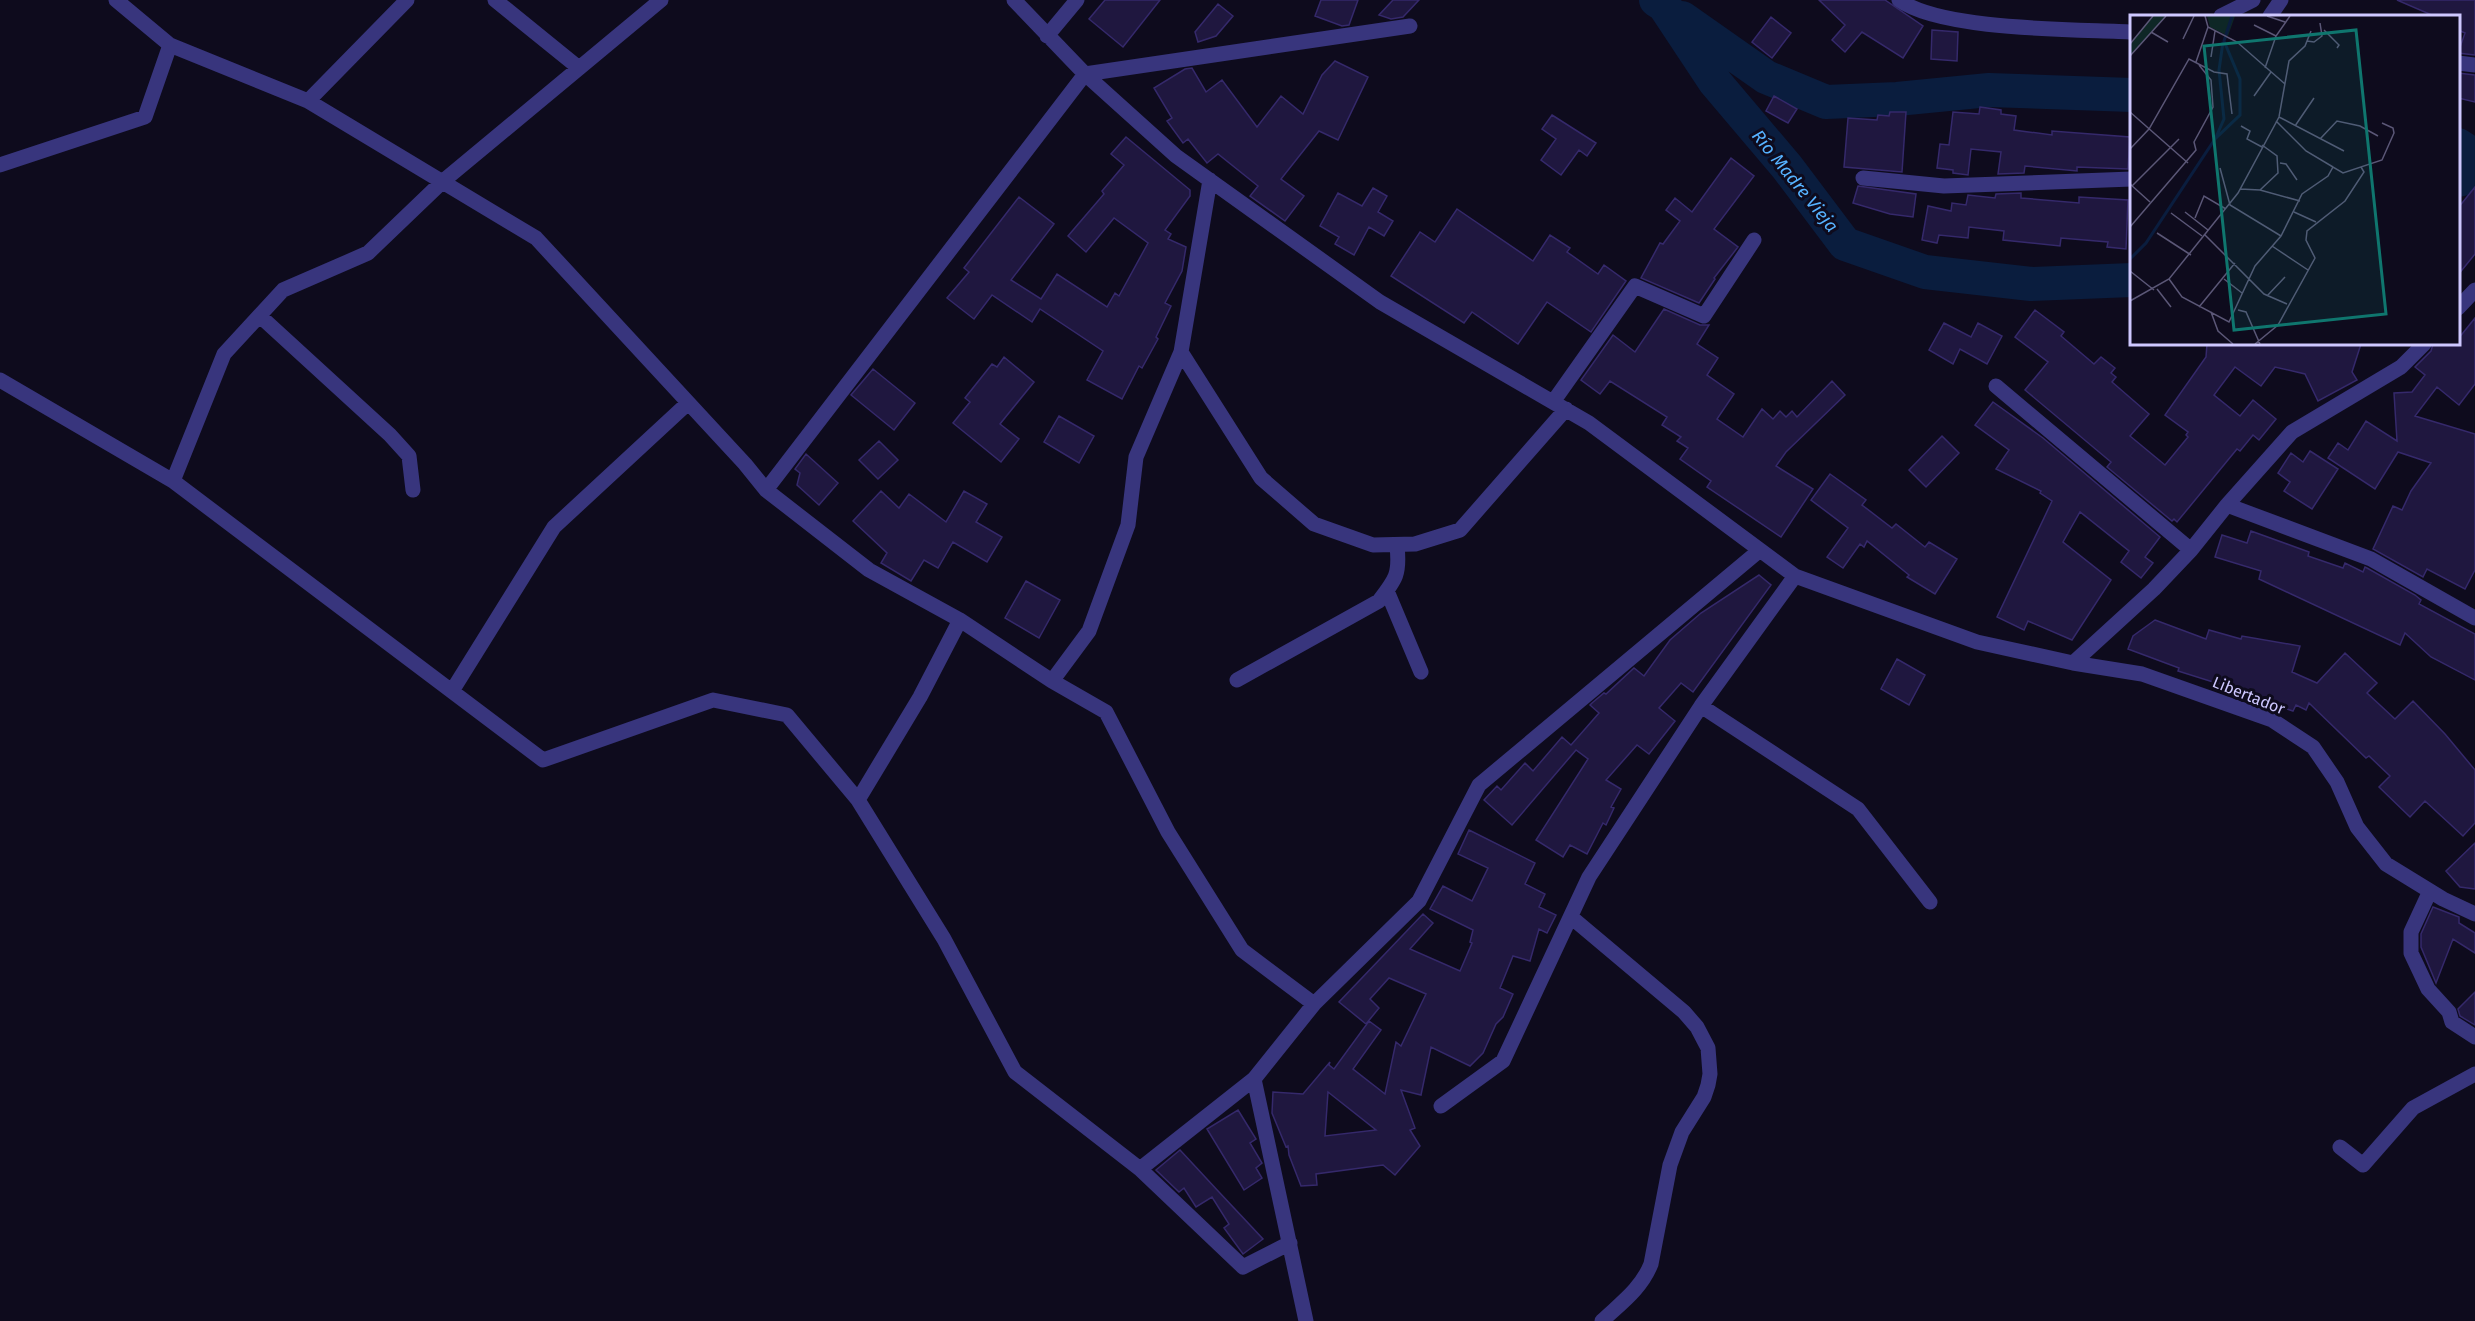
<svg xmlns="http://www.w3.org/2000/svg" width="2475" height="1321" font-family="'Fira Sans',sans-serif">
<rect width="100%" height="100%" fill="#0e0b1d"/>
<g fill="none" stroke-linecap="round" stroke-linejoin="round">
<path stroke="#0a1d3e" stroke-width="34" d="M1656 0 1664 5 1715 82 1787 167 1845 244 1925 272 2031 284 2132 280
M1682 18 1766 77 1826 102 1897 99 1989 90 2132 95
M2458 145 2475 156
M2458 180 2475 176"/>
</g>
<path fill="#1f173f" stroke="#35296b" stroke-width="1.5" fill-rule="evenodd" d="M1105 0H1160L1123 47 1089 19Z
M1321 0H1358L1349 25 1342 26 1315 16Z
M1393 0H1419L1403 17 1391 19 1379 15Z
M1819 0H1885L1923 26 1903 58 1862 32 1845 52 1832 40 1845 25Z
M2397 0H2475V55L2458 53 2465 33 2458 30V16H2434Z
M1218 4 1233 16 1216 36 1198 42 1195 32Z
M1771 17 1791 33 1772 58 1752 42Z
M1932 30 1958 32 1957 61 1931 59Z
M1335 61 1368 77 1338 140 1319 131 1281 179 1304 196 1285 221 1250 196 1258 186 1218 154 1207 163 1188 139 1183 143 1167 121 1172 118 1154 88 1185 69 1192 68 1206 92 1222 80 1257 127 1281 96 1303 114 1322 75Z
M2458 73 2475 75V102L2458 98Z
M1774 96 1797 109 1788 123 1766 111Z
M1980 107 2001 110V114L2016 116 2014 130 2052 135V131L2130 137 2128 169 2077 167V171L2025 166 2024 173 1998 174 2001 152 1971 149 1968 175 1953 173V170L1937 168 1940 144 1949 145 1953 112 1979 114Z
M1890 112H1906L1902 172 1844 167 1848 118 1877 120 1878 115 1889 116Z
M1552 115 1596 143 1587 156 1579 150 1561 175 1541 160 1556 139 1542 129Z
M1126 137 1190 190V196L1165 230 1171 234 1168 239 1186 247 1182 271 1165 303 1171 306 1156 337 1158 339 1142 368 1139 366 1122 399 1087 380 1103 351 1040 309 1032 322 992 295 974 319 947 298 969 272 964 268 1019 197 1054 224 1011 280 1041 299 1057 274 1107 307 1115 293 1119 296 1148 243 1114 218 1086 252 1068 236 1104 194 1102 191 1124 165 1111 154Z
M1731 158 1754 176 1714 229 1738 247 1714 278 1715 279 1699 303 1641 278 1660 243 1663 244 1680 221 1666 210 1675 198 1692 212Z
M1858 186 1916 194 1913 217 1890 214 1853 203Z
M2475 187V254L2458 275V208Z
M1373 188 1387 196 1378 212 1393 221 1384 236 1369 227 1354 255 1335 244 1339 237 1320 226 1338 193 1362 206Z
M2021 193V198L2079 203V197L2128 200 2126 249 2107 247 2108 242 2061 238 2060 246 2003 240 2004 231 1969 227 1968 238 1939 235 1937 243 1922 240 1928 206 1951 211 1952 203 1966 205 1968 195 1995 198 1996 194Z
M1457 209 1533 261 1550 235 1570 248 1567 252 1598 274 1604 265 1626 281 1591 332 1547 302 1518 344 1472 312 1464 323 1391 276 1420 232 1435 242Z
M1664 309 1700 325H1709L1697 344 1718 358 1707 375 1734 394 1717 419 1743 437 1762 409 1773 419 1780 411 1786 417 1792 411 1797 417 1832 381 1845 395 1786 452 1776 466 1813 489 1781 537 1707 487 1711 481 1680 459 1688 448 1677 441 1681 437 1662 425 1667 417 1610 381 1600 394 1581 380 1613 335 1635 352Z
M2035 310 2064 332 2061 336 2094 364 2101 357 2115 368 2111 373 2116 377 2112 382 2149 414 2130 436 2165 465 2188 437 2186 435 2188 432 2165 415 2206 357 2207 344H2361L2352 372 2357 380 2318 401 2305 374 2275 367 2261 386 2235 367 2214 395 2240 416 2253 400 2276 419 2259 440 2253 435 2240 451 2237 449 2177 522 2174 519 2172 521 2107 467 2111 462 2025 390 2048 362 2015 337Z
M2475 318V384L2459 405 2437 387 2415 416 2475 434V570L2465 589 2427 569 2423 577 2373 549 2393 506 2402 510 2411 491 2431 463 2398 452 2375 489 2328 458 2338 443 2348 450 2366 421 2397 441 2394 393 2412 392 2425 375 2415 367 2431 351 2433 344H2458V339Z
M1944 323 1971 337 1978 323 2002 336 1987 364 1960 349 1953 364 1929 350Z
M1004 357 1034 382 1000 424 1019 439 1001 462 953 423 970 402 965 398 992 364 997 367Z
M873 369 915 403 894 430 851 395Z
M1993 402 2043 438 2160 537 2145 557 2153 563 2141 578 2121 562 2129 551 2080 512 2063 542 2111 580 2072 640 2028 621 2024 630 1997 617 2052 501 2040 493 2041 491 1996 469 2009 450 1975 425Z
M1059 416 1094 436 1079 463 1044 442Z
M1942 436 1959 453 1926 487 1909 470Z
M879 441 898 460 878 479 859 460Z
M2310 451 2338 469 2312 509 2284 491 2290 482 2278 473 2291 453 2303 462Z
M806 454 838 483 819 505 797 485 800 473 795 469Z
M1830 474 1866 500 1862 505 1892 528 1896 524 1925 547 1929 542 1957 559 1935 594 1907 577 1909 575 1867 541 1864 547 1860 544 1843 568 1827 557 1848 528 1811 500Z
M881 491 899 508 909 494 946 522 964 491 987 504 976 522 1002 537 987 562 953 542 938 568 924 560 911 581 881 563 887 553 853 521Z
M2251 531 2309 552 2308 556 2343 568 2345 563 2363 572 2365 567 2367 568 2415 595 2421 600 2419 604 2475 634V680L2431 657 2405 633 2400 645 2259 579 2261 571 2215 557 2222 535 2247 543Z
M1759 575 1771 585 1693 692 1681 683 1659 708 1675 721 1649 754 1637 745 1606 780 1621 789 1611 807 1614 808 1606 825 1603 823 1587 854 1570 845 1563 857 1536 840 1588 759 1576 750 1512 825 1484 800 1497 786 1501 790 1525 763 1533 771 1562 737 1571 745 1599 713 1590 705 1592 703 1604 693 1606 694 1634 668 1644 676 1670 640 1701 613Z
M1026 581 1060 600 1039 638 1005 618Z
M2155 620 2206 639 2209 630 2241 639 2242 636 2300 646 2292 672 2317 683 2345 653 2377 683 2367 693 2395 719 2413 701 2445 734 2475 770V823L2463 836 2425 801 2410 817 2379 787 2390 776 2369 756 2366 758 2309 703 2306 710 2296 705 2293 711 2228 690 2229 687 2178 671 2179 668 2128 649 2133 636Z
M1897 659 1925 675 1909 705 1881 689Z
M1469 830 1535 863 1525 884 1545 894 1539 907 1556 915 1547 933 1539 929 1530 961 1513 956 1500 988 1513 994 1503 1017 1496 1024 1483 1053 1470 1066 1431 1047 1421 1095 1401 1090 1415 1128 1410 1130 1420 1146 1395 1175 1383 1165 1316 1174 1317 1185 1301 1186 1289 1155 1288 1146 1286 1147 1272 1113 1273 1092 1303 1094 1330 1062 1329 1065 1334 1069 1369 1021 1381 1030 1353 1069 1385 1094 1396 1042 1401 1046 1426 994 1389 978 1370 999 1379 1008 1366 1024 1339 1002 1423 914 1433 923 1410 949 1460 971 1472 943 1470 942 1473 930 1430 909 1443 886 1472 901 1488 868 1458 854ZM1328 1092 1376 1130 1325 1136Z
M2475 843V889L2460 887 2446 871Z
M2433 907 2459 917V923L2475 933V953L2453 939 2436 983 2421 947V934Z
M2475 992V1025L2460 1016 2458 1009Z
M1238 1110 1256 1139 1250 1143 1262 1163 1256 1168 1262 1178 1244 1190 1207 1129Z
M1180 1150 1219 1192 1263 1239 1243 1254 1224 1228 1229 1224 1212 1197 1196 1207 1184 1188 1179 1192 1156 1170Z"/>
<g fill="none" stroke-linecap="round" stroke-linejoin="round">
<path stroke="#38357d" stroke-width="15" d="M116 0 170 45 308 101 536 238 745 464 766 490 869 570 960 620 1052 681 1106 712 1168 832 1242 950 1314 1004 1254 1079 1306 1321
M495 0 579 68
M1014 0 1085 74 1176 156 1380 302 1589 423 1795 576 1977 642 2073 663 2142 674 2272 720 2313 747 2337 782 2357 827 2386 864 2443 899 2475 914
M1899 0C1942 31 2076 29 2132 32
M2221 16 2253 0
M2270 16 2281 0
M1047 36 1077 0
M2458 63 2475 65
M308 101 407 0
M0 165 145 117 170 45
M1863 178 1944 186 2132 179
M1210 180 1181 352 1261 478 1314 524 1373 545 1415 544 1460 530 1566 409
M2458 308 2475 290
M260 316 390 435 409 456 413 490
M0 380 173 481 543 760 713 700 787 715 858 800 944 939 1015 1072 1140 1169 1243 1267 1290 1243
M1996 386 2191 550
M1553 402 1635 286 1704 316 1754 240
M173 481 224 354 283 290 368 253 442 182 661 0
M766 490 1085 74 1410 26
M2227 505 2371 559 2475 618
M1387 591 1421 672
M2073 663 2154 589 2191 550 2227 505 2292 432 2401 367 2424 344
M1237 680 1379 601C1396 579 1400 574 1397 546
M1052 681 1089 631 1128 525 1136 457 1181 352
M452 691 554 527 688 403
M1701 706 1858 809 1930 902
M858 800 920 697 960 620
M2430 891 2411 932V953L2428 989 2449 1012 2452 1022 2475 1037
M1571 917 1684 1012 1697 1027 1708 1048 1710 1074 1708 1085 1704 1097 1682 1132 1670 1165 1651 1264C1641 1289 1621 1303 1602 1321
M1314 1004 1419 901 1479 785 1760 550
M1441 1106 1503 1061 1589 877 1701 706 1795 576
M2340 1147 2363 1165 2413 1108 2475 1074
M1140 1169 1254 1079"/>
</g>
<g text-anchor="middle" stroke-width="6" stroke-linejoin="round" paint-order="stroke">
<g font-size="16" fill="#cec8ff" stroke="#0e0b1d">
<text transform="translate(2249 695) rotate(22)" y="6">Libertador</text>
</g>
<g font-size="18" font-style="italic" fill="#56b2ff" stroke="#0e0b1d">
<text transform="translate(1795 181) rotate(51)" y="6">Río Madre Vieja</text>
</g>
</g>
<g transform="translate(2130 15)">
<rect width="330" height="330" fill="#0e0b1d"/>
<path d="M23 1H36L0 41V29ZM77 1H105L98 21 80 12Z" fill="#0e2726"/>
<path fill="none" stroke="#0a1d3e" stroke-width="3" d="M86 122 94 104 89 55 93 27M0 244 16 228 85 124 110 100V64L94 26 102 1"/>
<path fill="none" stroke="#5b5777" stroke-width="1.5" d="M75 1 78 12 107 27 155 69M137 1 155 7M124 10 146 21M194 15 209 30 207 33M21 17 38 27M53 24 64 1M177 26 184 27 192 21 190 8M0 29 23 1M0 41 36 1M81 42 85 16M66 47 78 12M135 53 146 21 160 1M124 81 141 57M0 97 58 148M149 102 214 136M146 106 176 136 203 152M111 111 120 116 117 124 132 132M165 111 184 83M190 124 207 106 230 111 248 121M0 134 19 114 59 44 84 57 97 59 102 99M150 148 156 149 167 165M90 153 100 190 151 221M0 169 20 187M2 171 49 124M110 174 130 175 148 158 147 141 132 130M130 175 170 186M55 197 78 215M164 197 186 207M41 198 72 221M65 203 74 181 96 194M0 212 66 135 64 127 83 92 81 65 69 50M27 218 61 240M74 219 134 279 157 289M142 231 178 255M0 256 24 275M39 264 52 282 99 307 125 251 151 221 172 179 198 161 203 152 213 158 252 145 264 118 263 113 252 108M94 264 112 278M27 274 41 292M137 281 155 262M0 286 39 264 108 178 149 102 159 46 175 31 181 16M69 292 105 248M108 295 116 297 130 329M81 297 88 316 103 329M125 329 148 310 185 243 176 225 177 216 215 186 234 157 231 152"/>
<path fill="#0f766e" fill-opacity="0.15" stroke="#0f766e" stroke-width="3" d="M226 15 256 299 104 315 74 31Z"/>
<rect width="330" height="330" fill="none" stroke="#cec8ff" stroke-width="3"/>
</g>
</svg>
